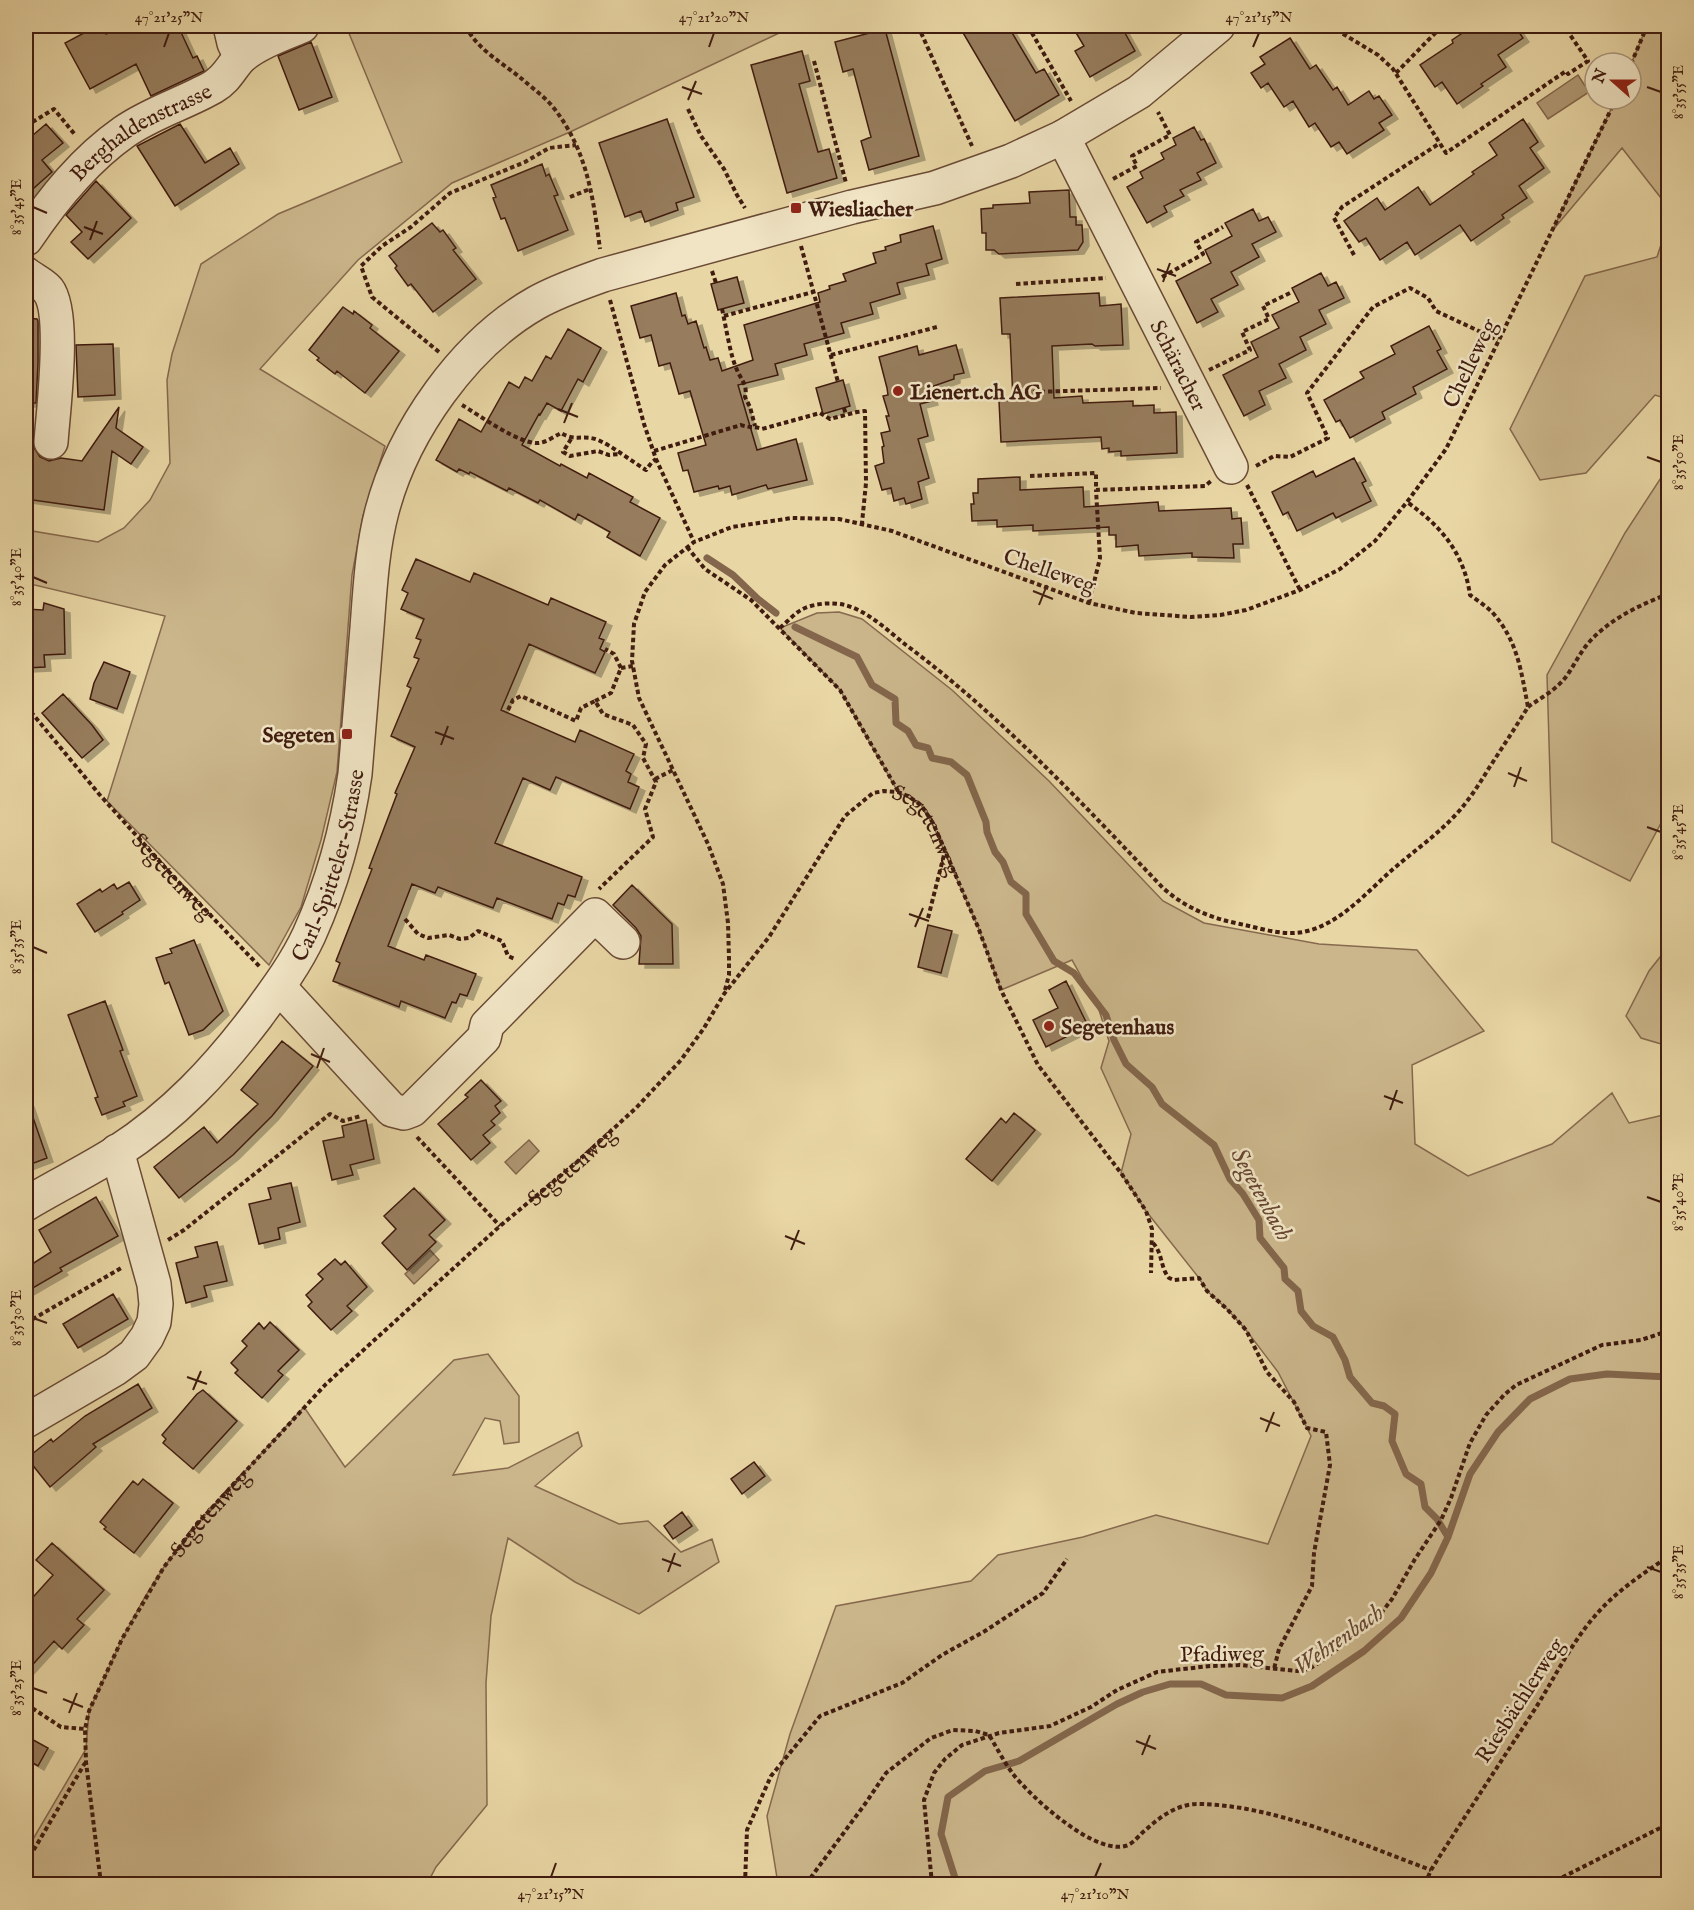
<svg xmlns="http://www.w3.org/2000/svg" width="1694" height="1910" font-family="'IM FELL English',serif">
<defs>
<filter id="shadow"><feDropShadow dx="6" dy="4" stdDeviation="0" flood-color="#0004"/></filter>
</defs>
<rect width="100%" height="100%" fill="#e8d6a4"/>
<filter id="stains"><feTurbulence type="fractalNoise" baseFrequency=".00333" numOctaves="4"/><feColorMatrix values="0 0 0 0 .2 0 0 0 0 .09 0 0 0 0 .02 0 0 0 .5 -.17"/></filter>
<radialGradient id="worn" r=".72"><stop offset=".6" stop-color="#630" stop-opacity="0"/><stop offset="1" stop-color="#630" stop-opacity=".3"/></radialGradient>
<path fill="#cbb68b" stroke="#86694e" stroke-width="1.5" d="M346 26H794L570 132 452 183 358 260 260 369 385 446 363 516 352 575 337 772 321 840 301 907 269 965 107 801 165 616 26 583V530L98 542 124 528 150 500 170 463 167 380 172 354 201 264 278 214 402 162Z
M1647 26H1668V207L1622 148 1552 231 1616 99H1631V64Z
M1668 223V399L1655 395 1586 473 1540 480 1510 429 1585 276 1657 257Z
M1668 467V810L1630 881 1552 842 1547 675 1625 533Z
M839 612 862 619 952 690 1049 781 1163 901 1204 923 1319 944 1417 950 1484 1031 1412 1065 1415 1144 1468 1176 1552 1144 1612 1093 1629 1123 1668 1114V1884H778L767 1816 790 1734 836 1606 971 1581 998 1555 1083 1537 1156 1515 1268 1544 1311 1436 1278 1372 1246 1330 1227 1309 1207 1291 1199 1278 1146 1211 1121 1173 1131 1134 1101 1068 1109 1041 1098 1007 1072 960 1001 990 978 927 932 823 921 805 898 792 840 690 780 628 817 613Z
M1668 947V1046L1641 1038 1626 1016 1649 971Z
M488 1354 519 1396V1442L504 1444 500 1421 485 1418 453 1475 508 1468 578 1432 582 1446 535 1486 619 1524 648 1521 681 1552 712 1539 719 1562 639 1614 575 1582 508 1538 491 1616 486 1683 487 1805 436 1867 427 1884H26V1851L86 1749 89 1711 122 1639 145 1597 164 1567 197 1524 304 1407 345 1467 454 1360Z"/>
<path fill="#af9772" stroke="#83664b" stroke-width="1.5" d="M1578 75 1589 92 1548 119 1537 103Z
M529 1140 539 1151 516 1174 505 1162Z
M430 1250 439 1260 414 1284 405 1274Z"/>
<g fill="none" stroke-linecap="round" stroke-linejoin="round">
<path stroke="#83664b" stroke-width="7" d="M707 558 733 575 758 599 776 613
M795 627 857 657 872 685 895 699 896 723 908 731 916 745 928 748 932 758 951 762 967 775 986 822 987 832 995 852 1003 862 1011 882 1026 894V914L1054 961 1074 973 1106 1015 1114 1040 1126 1064 1152 1087 1162 1104 1214 1145 1230 1179 1243 1194 1259 1220 1260 1238 1284 1268 1285 1279 1298 1291 1301 1311 1313 1326 1333 1337 1345 1360 1350 1377 1372 1403 1384 1406 1395 1414 1392 1441 1406 1474 1421 1484 1425 1507 1437 1519 1448 1537
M957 1884 941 1834 948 1797 985 1771 1019 1761 1117 1704 1143 1692 1170 1684H1201L1226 1695 1282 1698 1312 1686 1364 1651 1401 1618 1431 1573 1448 1537 1470 1474 1498 1432 1530 1399 1570 1379 1607 1374 1668 1377"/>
</g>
<path fill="#977d5d" stroke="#401c10" stroke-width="1.5" filter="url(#shadow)" d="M97 26H101L106 34 125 26H178L193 58 197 56 204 71 151 96 136 64 90 89 65 43Z
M959 26H1008L1036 73 1044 69 1059 95 1015 121Z
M1072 26H1121L1135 51 1090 77 1075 51 1084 46Z
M1473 26H1515L1523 38 1498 55 1506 67 1481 84 1483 86 1457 104 1442 82 1435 87 1420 65 1453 43 1452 40Z
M885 29 919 156 869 170 861 141 871 137 853 69 843 72 835 42Z
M1290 38 1310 69 1316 65 1333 90 1337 87 1348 105 1369 91 1374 99 1379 96 1392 115 1379 123 1384 130 1347 154 1339 142 1331 147 1315 123 1309 127 1293 101 1284 107 1268 83 1261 88 1251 73 1265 64 1260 57Z
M311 42 332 97 299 110 278 56Z
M802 51 810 81 799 84 818 152 829 149 837 178 787 193 751 65Z
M667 119 694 197 676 203 678 210 645 222 641 211 625 217 599 143Z
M1523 119 1538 142 1530 148 1544 168 1519 186 1527 198 1502 215 1504 218 1471 241 1460 225 1415 255 1407 242 1380 260 1366 238 1359 242 1344 221 1377 198 1385 210 1418 187 1430 205 1474 174 1472 172 1497 155 1489 143Z
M46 124 63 143 42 160 52 172 26 195V141Z
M180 124 205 163 230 148 239 164 175 206 137 146Z
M1194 127 1201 140 1204 139 1216 163 1197 173 1201 180 1180 190 1184 196 1164 206 1167 212 1147 223 1127 187 1143 178 1140 172 1164 159 1161 153 1176 145 1173 138Z
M542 164 546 176 549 174 558 195 554 196 568 230 518 251 505 218 501 219 493 198 496 197 491 185Z
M96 181 131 218 88 259 71 242 82 232 66 215Z
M1069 190 1070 217H1076V225H1082L1083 242 1078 250 999 254 994 250H986V233H982L981 209 993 208V205L1030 203 1029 192Z
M1253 209 1259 221 1268 217 1276 232 1252 244 1259 257 1231 272 1238 285 1211 299 1218 312 1197 323 1176 281 1211 263 1205 250 1232 236 1225 223Z
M432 223 440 232 443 230 456 248 453 250 476 279 433 312 411 284 408 286 395 268 397 266 389 256Z
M933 226 942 259 926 264 929 275 897 283 900 294 870 303 873 314 841 323 844 333 804 344 807 355 775 364 778 375 738 385 757 450 796 439 807 480 768 489 766 485 732 495 730 486 719 489 718 486 694 492 688 470 683 471 678 453 706 445 690 391 679 394 670 363 659 366 651 335 640 338 631 306 676 293 682 316 685 315 688 324 696 321 704 348 706 347 710 360 718 358 722 371 753 360 744 325 820 302 818 293 830 289 829 286 846 281 843 274 876 263 873 253 886 250 885 247 901 242 900 235Z
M1321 273 1328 286 1336 282 1344 298 1319 310 1326 324 1300 337 1306 350 1279 364 1286 378 1259 391 1265 405 1244 416 1223 375 1258 357 1251 342 1279 328 1272 315 1299 302 1292 288Z
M737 277 744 303 718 310 711 284Z
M1099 293 1100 306 1121 304 1123 345 1095 346 1092 344 1052 346 1054 398 1082 396 1083 403 1133 401V406L1154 405V413L1176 412 1177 453 1121 456V451L1109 452V448L1102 449 1101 437 1001 442 999 401 1013 400 1010 334H1002L1000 298Z
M343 307 353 314 354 311 372 325 370 328 399 351 365 393 337 371 335 374 317 360 319 358 309 350Z
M26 318 37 319 38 321V363L36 403H26Z
M1429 326 1441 349 1437 351 1447 369 1413 387 1416 394 1382 412 1385 419 1350 438 1340 420 1336 422 1324 400 1364 378 1360 372 1395 354 1391 346Z
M568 329 601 348 583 382 578 379 561 411 547 403 540 415 539 414 522 445 560 466 561 464 587 478 589 473 633 497 630 502 660 518 640 556 607 537 610 532 578 514 575 520 540 500 538 503 509 488 507 491 470 472 469 474 459 469 457 472 436 460 459 419 481 432 509 382 519 388 525 377 532 381 546 356 551 359Z
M113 344 115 395 78 397 76 345Z
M956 345 964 373 954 375V379L928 388 932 401 920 404 928 436 918 439 929 478 918 482 922 499 906 504 904 498 894 501 891 488 882 490 875 466 884 463 882 447 884 446 881 433 890 431 886 416H889L883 396 888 395 887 388 879 357 917 346 919 355Z
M843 380 850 406 823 414 816 388Z
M119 407 116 428 143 447 131 464 112 451 104 510 26 499V446H33L40 457 49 461 61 458 82 461Z
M1354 458 1366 481 1362 483 1371 501 1336 518 1333 513 1297 531 1288 512 1283 515 1272 492 1313 471 1316 477Z
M1020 477V490L1083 487 1084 507 1158 502 1159 511 1231 508 1232 519 1241 518 1243 544H1233L1234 558 1192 557V553L1139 556 1138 545 1116 547V535H1109V527L1033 531V525L997 527V520L972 521 971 504H974L973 493H978V479Z
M416 559 470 582 474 573 548 605 551 598 606 622 599 638 604 640 600 649 605 652 595 673 529 644 501 710 575 742 580 730 634 754 626 771 631 774 628 782 639 787 630 809 556 777 550 790 523 778 495 843 582 877 575 897 568 895 564 905 558 903 552 919 497 898 493 908 438 887 435 893 412 884 388 946 424 960 426 955 476 974 467 996 460 994 456 1003 452 1002 445 1018 401 1001 399 1007 333 981 340 963 336 961 372 869 369 868 397 794 395 793 415 747 391 736 411 688 407 686 419 659 414 657 421 640 416 638 424 619 401 609 408 593 402 590Z
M44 603 64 609 65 654 44 655 45 667 26 668V609L43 610Z
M104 662 130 672 117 709 90 699 94 683Z
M63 694 92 725 103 740 82 758 42 713Z
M129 882 140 900 122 912 123 914 95 932 77 904 100 889 102 892 114 884 117 889Z
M632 885 672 924 673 964H639L641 936 636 928 613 905Z
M928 925 952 931 941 973 918 967Z
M194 940 223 1011 203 1030 189 1035 169 982 165 984 156 958 172 953 170 949Z
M1066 981 1088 1026 1046 1047 1033 1020 1058 1008 1049 990Z
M105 1001 123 1050 120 1051 137 1096 123 1102 125 1106 102 1115 95 1098 98 1097 68 1015Z
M282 1041 313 1066 272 1116 233 1155 179 1198 154 1167 204 1127 217 1143 258 1104 241 1090Z
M481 1080 501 1101 495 1106 500 1113 491 1121 495 1125 483 1135 490 1143 471 1160 438 1124 468 1097 465 1095Z
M28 1103 47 1158 26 1166V1104Z
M1014 1113 1035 1130 992 1181 966 1159 1001 1118 1006 1123Z
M366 1120 374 1159 350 1165 353 1175 332 1180 323 1141 344 1137 342 1126Z
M291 1183 300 1222 278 1228 280 1239 259 1244 249 1204 271 1199 268 1188Z
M414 1188 445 1220 429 1235 436 1242 407 1270 382 1243 396 1229 384 1216Z
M96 1197 118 1236 60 1268 62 1271 26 1292V1268L51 1252 39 1230Z
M217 1242 227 1281 204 1286 207 1297 186 1303 176 1263 198 1257 195 1247Z
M335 1259 341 1265 345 1261 367 1287 347 1306 352 1311 331 1330 308 1306 312 1302 306 1295 323 1279 318 1274Z
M113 1294 128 1319 78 1348 63 1324Z
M270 1322 299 1350 278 1371 283 1375 262 1398 235 1373 238 1370 231 1363 247 1346 242 1341 259 1323 264 1329Z
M138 1384 152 1408 93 1444 96 1447 50 1487 27 1458 51 1439 53 1442 85 1416Z
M203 1390 237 1421 193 1469 163 1443 166 1439 162 1435 197 1394Z
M754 1462 765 1476 742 1494 731 1479Z
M143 1479 173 1503 134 1553 104 1529 106 1527 100 1522 133 1481 138 1485Z
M682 1512 692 1526 673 1539 664 1526Z
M52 1543 104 1590 77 1619 84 1625 72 1638 62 1649 54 1641 26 1672V1605L53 1575 36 1560Z
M26 1736 48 1748 38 1766 26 1759Z"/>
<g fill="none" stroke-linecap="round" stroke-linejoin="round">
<defs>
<g id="minor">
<path d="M230 26 234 43 241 57"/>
<path id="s3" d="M1063 137 1231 467"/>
<path id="s4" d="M26 239C53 199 84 160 124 132 151 113 185 103 213 87 228 78 231 67 241 57 257 43 283 34 302 26"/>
<path d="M26 274C32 279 43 284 48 290 66 313 53 412 51 442"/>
<path d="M279 987 392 1110 404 1113 412 1110 484 1038 487 1025 595 915 623 942"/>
<path id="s5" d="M26 1204C56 1186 87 1171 117 1152 174 1115 216 1070 257 1016 276 990 295 965 309 935 332 884 347 830 355 774 359 725 363 677 367 628 370 589 372 549 382 511 403 431 464 344 536 303 557 291 581 283 603 275L852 207 935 188 1011 161 1063 137 1139 92 1218 26"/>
<path d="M26 1421 115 1369 134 1355 147 1337 154 1322 156 1304 154 1284 117 1151"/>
</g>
</defs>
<use href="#minor" stroke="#6a4a35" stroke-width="36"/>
<g stroke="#401c10" stroke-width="4" stroke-dasharray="4.5 3" stroke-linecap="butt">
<path d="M466 26C476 49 503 63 522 79 532 88 544 96 553 107 587 150 593 196 600 249"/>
<path d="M918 26 972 146"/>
<path d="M1028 26 1071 101"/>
<path d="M1330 26 1378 55 1393 69 1446 153 1566 71 1568 74 1588 61 1564 26"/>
<path d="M814 61 846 183"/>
<path d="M1631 64 1647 26"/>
<path d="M1396 73 1442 26"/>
<path d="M688 109 701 136 724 169 737 195 745 208"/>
<path d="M26 126 54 109 76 136"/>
<path d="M1113 179 1137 166 1132 156 1170 135 1158 112"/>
<path d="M570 197 590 189"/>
<path d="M801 246 838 382"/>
<path d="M1354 255 1334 218 1342 207 1440 143"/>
<path d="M712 271 716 283"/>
<path d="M1162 277 1203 254 1196 242 1223 227"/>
<path d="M1016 284 1106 278"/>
<path d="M610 300 644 424 656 459 694 542"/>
<path d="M722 309C726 326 730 355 737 370 741 380 748 385 745 397L750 407 755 426"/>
<path d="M724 316 813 292"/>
<path d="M439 352 372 297 361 266 382 246 411 227 450 193 525 162 549 148 576 145"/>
<path d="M831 355 937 327"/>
<path d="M1209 370 1250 350 1242 332 1269 319 1263 306 1290 293"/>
<path d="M1033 392 1161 388"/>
<path d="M462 405C479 415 520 445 539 443 547 442 555 436 561 433 576 442 583 434 598 440 614 447 631 461 646 470L652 462 656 459"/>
<path d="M844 408 846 415"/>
<path d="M571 439 563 452 570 456 598 451 609 455 619 454"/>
<path d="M654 451 741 425C749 428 754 426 762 429L820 413 830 419 857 412 865 411 866 483 862 523"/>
<path d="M1256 466 1274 456 1290 457 1328 438 1307 393 1373 307 1410 288 1428 298 1436 311 1498 340"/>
<path d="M1030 476 1096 473V490L1205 486 1211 481"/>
<path d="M1247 485 1300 590"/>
<path d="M687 547 705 569 751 600 840 690 898 791"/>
<path d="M1089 603 1100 558 1096 490"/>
<path d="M780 628C787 622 794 614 801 610 813 603 833 602 845 605 868 611 888 631 906 645 1001 716 1081 802 1163 888 1186 908 1210 918 1240 924 1260 928 1282 936 1303 932 1339 925 1366 893 1392 870 1415 850 1440 833 1460 810 1471 797 1480 783 1489 768 1502 748 1515 728 1528 707 1521 671 1518 641 1492 612 1486 606 1477 600 1470 595 1464 553 1441 526 1407 502"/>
<path d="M621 668 633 666"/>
<path d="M595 701 611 693 621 668 614 654 605 649"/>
<path id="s1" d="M26 706 99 794 170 873 260 967"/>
<path d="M1528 707C1542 697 1558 689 1568 674 1576 662 1582 649 1592 639 1612 618 1642 604 1668 594"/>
<path d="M508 710 513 700 521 696 576 721 581 708 595 701 603 714 633 725 646 744 643 758 656 782 645 809 653 837 599 889"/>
<path d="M655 779 673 770"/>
<path d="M928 918 945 851"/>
<path d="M405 919 418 934 428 938 449 935 460 939 469 938 478 931 502 941 508 956 515 959"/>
<path d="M725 990 729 975V959L728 923 723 884 708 844 639 698 632 661 634 624 645 592 665 565 694 542 732 527 792 518 839 519 892 531 1089 603 1136 613 1191 617 1220 615 1246 610 1300 590 1340 569 1375 541 1407 502 1446 449 1616 99"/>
<path d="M417 1137 500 1226"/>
<path d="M168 1240 184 1230 330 1114 343 1121 361 1116"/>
<path d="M1153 1243C1163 1254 1160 1267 1169 1278L1174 1280 1199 1278 1207 1291 1227 1309 1246 1330 1267 1372 1294 1402 1307 1428 1326 1432 1330 1465 1314 1553 1312 1586 1279 1649 1274 1669"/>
<path d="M26 1323 123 1267"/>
<path d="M26 1704 61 1727 85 1729"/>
<path d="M26 1863 85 1763"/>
<path id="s2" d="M101 1884 86 1762 85 1729 89 1711 122 1639 164 1567 197 1524 326 1384 500 1226 577 1162 636 1108 681 1060 704 1028 724 994 769 937 845 816 873 793 884 791 898 792 908 796 921 805 933 823 978 927 1001 990 1038 1065 1121 1173 1146 1211 1152 1229 1151 1273"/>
<path d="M745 1884 747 1830 771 1776 820 1716 902 1683 942 1655 985 1631 1043 1593 1067 1559"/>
<path d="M806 1884 865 1804 886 1773 931 1738 953 1730 975 1731 989 1735C997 1748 1004 1762 1013 1774 1031 1797 1097 1858 1128 1845 1133 1843 1138 1837 1142 1833 1159 1818 1176 1803 1201 1804 1277 1806 1360 1844 1431 1870"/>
<path d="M932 1884 924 1800 934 1773 945 1759 962 1745 999 1733 1050 1726 1091 1707 1117 1690 1157 1672 1210 1666 1240 1665 1297 1671 1309 1669 1320 1662 1379 1616 1392 1599 1415 1559 1441 1520 1451 1498 1470 1443 1486 1415 1504 1395 1516 1385 1602 1345 1641 1340 1668 1331"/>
<path d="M1425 1884 1431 1870C1465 1816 1500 1763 1535 1709 1554 1679 1570 1645 1594 1617 1614 1593 1642 1574 1668 1557"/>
<path d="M1549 1884 1668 1824"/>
</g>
<use href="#minor" stroke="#f0e4c4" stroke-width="33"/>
</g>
<path fill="none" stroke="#401c10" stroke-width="2" d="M164 47 169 33M709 47 714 33M1253 47 1259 33M682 87 702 94M1647 87 1661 92M688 100 696 81M33 207 47 213M84 227 103 234M90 240 97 221M1157 269 1176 276M1163 282 1170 263M558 409 578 417M564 423 572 403M1647 457 1661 462M33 577 47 583M1033 591 1053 599M1039 605 1047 585M435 732 454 739M441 745 448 726M1508 773 1527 781M1514 787 1521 767M1647 827 1661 832M909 914 929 921M915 927 923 908M33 947 47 953M311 1054 330 1062M317 1068 324 1048M1384 1096 1403 1103M1390 1110 1397 1090M1647 1197 1661 1202M785 1236 805 1244M791 1250 799 1230M33 1318 47 1323M187 1377 207 1384M193 1390 201 1371M1260 1418 1280 1426M1266 1432 1274 1412M662 1559 681 1566M1647 1567 1661 1572M668 1572 675 1553M33 1688 47 1693M63 1699 83 1707M69 1713 77 1693M1136 1741 1156 1749M1142 1755 1150 1735M551 1877 556 1863M1095 1877 1101 1863"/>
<g fill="#8f2418" stroke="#f0e4c4" stroke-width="2">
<rect x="790" y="202" width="12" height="12" rx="3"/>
<circle cx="898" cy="391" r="6"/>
<rect x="341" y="728" width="12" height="12" rx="3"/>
<circle cx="1049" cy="1026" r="6"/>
</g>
<g text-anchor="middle" stroke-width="5" stroke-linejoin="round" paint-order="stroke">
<g font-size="22" fill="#401c10" stroke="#f0e4c4">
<text dy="8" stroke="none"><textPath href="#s4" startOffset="160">Berghaldenstrasse</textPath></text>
<text transform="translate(1469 363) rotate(-64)" y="8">Chelleweg</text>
<text dy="8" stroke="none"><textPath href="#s3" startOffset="256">Schäracher</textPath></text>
<text transform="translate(1050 570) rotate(19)" y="8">Chelleweg</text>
<text dy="8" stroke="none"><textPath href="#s2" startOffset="1468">Segetenweg</textPath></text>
<text dy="8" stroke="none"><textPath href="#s5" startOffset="470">Carl-Spitteler-Strasse</textPath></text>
<text dy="8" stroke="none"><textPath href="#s1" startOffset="225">Segetenweg</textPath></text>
<text dy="8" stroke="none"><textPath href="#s2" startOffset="910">Segetenweg</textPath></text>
<text dy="8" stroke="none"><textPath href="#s2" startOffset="408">Segetenweg</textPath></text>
<text transform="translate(1222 1653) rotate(-1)" y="8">Pfadiweg</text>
<text transform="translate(1519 1700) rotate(-57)" y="8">Riesbächlerweg</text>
</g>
<g font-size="22" font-weight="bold" fill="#401c10" stroke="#f0e4c4" text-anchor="start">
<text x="808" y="216">Wiesliacher</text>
<text x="910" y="399">Lienert.ch AG</text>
<text x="335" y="742" text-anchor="end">Segeten</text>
<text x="1061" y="1034">Segetenhaus</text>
</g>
<g font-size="24" font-style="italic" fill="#674732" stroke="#f0e4c4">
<text transform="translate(1262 1194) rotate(61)" y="8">Segetenbach</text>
<text transform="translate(1338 1639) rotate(-35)" y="8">Wehrenbach</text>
</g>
</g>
<rect width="1694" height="1910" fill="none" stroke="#e8d6a4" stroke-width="66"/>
<g transform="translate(1613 81) rotate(291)"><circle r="28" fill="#f0e4c4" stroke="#aa947c" stroke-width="1.5"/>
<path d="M0-4.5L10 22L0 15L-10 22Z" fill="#8f2418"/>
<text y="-9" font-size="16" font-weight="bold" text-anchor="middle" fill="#401c10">N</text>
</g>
<rect x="33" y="33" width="1628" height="1844" fill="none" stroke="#401c10" stroke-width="2"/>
<g font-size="15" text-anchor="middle" fill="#401c10">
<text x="169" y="22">47°21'25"N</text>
<text x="714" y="22">47°21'20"N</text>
<text x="1259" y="22">47°21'15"N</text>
<text transform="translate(1678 92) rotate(-90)" y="5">8°35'55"E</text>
<text transform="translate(16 207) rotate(-90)" y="5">8°35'45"E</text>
<text transform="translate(1678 462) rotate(-90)" y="5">8°35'50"E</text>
<text transform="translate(16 577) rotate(-90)" y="5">8°35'40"E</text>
<text transform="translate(1678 832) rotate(-90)" y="5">8°35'45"E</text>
<text transform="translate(16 947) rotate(-90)" y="5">8°35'35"E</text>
<text transform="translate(1678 1202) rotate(-90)" y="5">8°35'40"E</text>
<text transform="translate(16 1318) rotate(-90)" y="5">8°35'30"E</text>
<text transform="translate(1678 1572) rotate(-90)" y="5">8°35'35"E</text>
<text transform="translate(16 1688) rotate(-90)" y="5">8°35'25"E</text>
<text x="551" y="1899">47°21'15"N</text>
<text x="1095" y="1899">47°21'10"N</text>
</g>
<rect width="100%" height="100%" filter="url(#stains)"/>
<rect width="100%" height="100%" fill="url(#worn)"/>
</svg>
